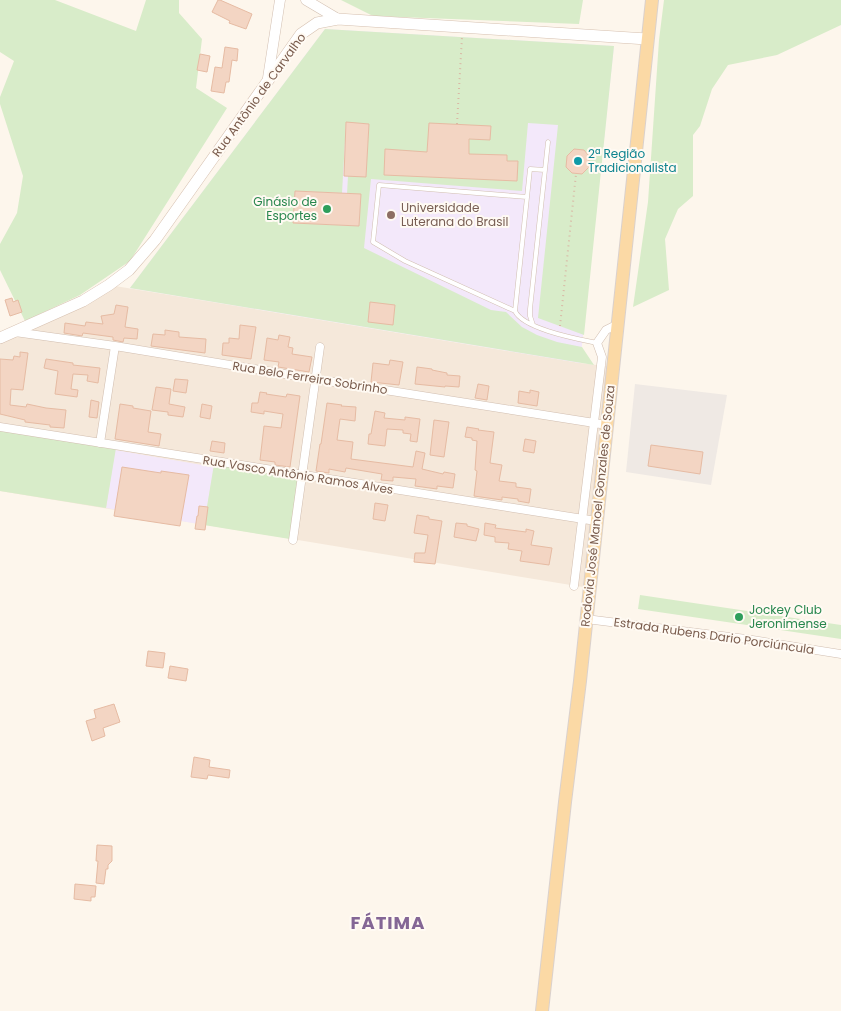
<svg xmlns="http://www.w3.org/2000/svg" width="841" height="1011" font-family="Poppins,sans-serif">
<rect width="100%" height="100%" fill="#fdf6ec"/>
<path fill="#f5e8da" d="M109 285 580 363 613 367 589 588 0 491V338Z"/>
<path fill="#efe9e4" d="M635 384 727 395 711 485 626 472Z"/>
<path fill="#f3e8fa" d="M325 29 614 46 580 363 130 288Z
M115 450 214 467 204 525 106 508Z"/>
<path fill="#d8ecc9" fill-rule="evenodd" d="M0 0H55L136 31 146 0H179V13L202 39 196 88 227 108 130 261 80 295 25 321 0 270V244L17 213 23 176 0 104V97L14 61 0 52Z
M341 0H583L579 24 373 16Z
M664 0H841V25L777 55 728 65 712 89 700 126 693 135V196L678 209 665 239 669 290 633 307 648 202 659 40Z
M325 29 614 46 584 335 538 318 558 125 528 123 522 191 371 179 364 248 491 310 506 312 522 327 537 335 557 342 582 347 594 365 130 288ZM346 123 369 124 366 176H348L347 194 361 195 359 226 293 223 295 191 342 193Z
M0 430 116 448 106 508 0 491Z
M214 464 299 478 290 539 204 525Z
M640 595 841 625V639L638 609Z"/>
<path fill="#f3d5c3" stroke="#e6bba3" d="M218 0H220L252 14 246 29 229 23 230 21 212 12Z
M225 47 238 49 237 61 232 60 229 82H226L224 93 211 91 215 67 222 68Z
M200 54 210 56 207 72 197 70Z
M346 122 369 124 366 177 344 176Z
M429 123 491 126 490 140 469 139V154L507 155V161H518L517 181 384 175 385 149 427 152Z
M574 149 584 150 589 156V167L582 174 572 173 566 167 567 156Z
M295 191 361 194 359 226 293 223Z
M12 298 13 302 18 300 22 312 10 316 5 300Z
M370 302 395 305 393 325 368 322Z
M116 305 128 307 125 327 138 329 137 339 124 338 123 342 113 340V337L83 333 82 336 64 333 65 323 85 326 86 322 103 324 101 316 114 314Z
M240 325 256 327 251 359 222 355 223 343H229V338L239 339Z
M165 330 179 332V337L206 339 205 353 151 346 153 334 165 335Z
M279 335 290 337 288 347 293 348 292 354 312 357 309 372 278 367 279 362 264 360 267 338 278 340Z
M20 352 28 353 23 390 11 389 10 405 26 407 27 404 46 408 66 410 64 428 50 427V425L25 422V420L0 414V359L13 360 14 356 20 357Z
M46 359 73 363V365L100 368 98 383 87 381 88 375 73 374 71 389 78 390 77 397 55 394 58 371 44 368Z
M390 360 403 362 399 385 371 382 373 363 389 365Z
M417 367 432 369V370L447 373V375L460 376 459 387 445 386V387L415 384Z
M175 379 188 380 186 393 173 391Z
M478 384 489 386 487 400 475 398Z
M156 387 171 389 169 404 185 407 183 417 168 415V412L152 410Z
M530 390 539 392 537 406 518 403 519 391 530 393Z
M260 392 267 393 266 394 286 397 287 394 300 396 290 467 275 465V462L260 460 264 426 281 428 283 414 264 411V414L251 412 252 403H258Z
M91 400 99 402 97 418 89 417Z
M327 403 342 405 341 406 356 407 355 421 340 419 337 440 353 442 351 459 413 467 416 451 425 453 422 469 443 474 444 472 455 474 453 488 437 486V489L415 486 416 479 393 477V481L381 480 382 474 346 468 345 472 329 469V473L316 471 320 444H321Z
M120 404 133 406V408L151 411 148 432 161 434 159 446 115 439Z
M202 404 212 406 210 419 200 417Z
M375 411 385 413 384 418 405 420V417L420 419 417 442 410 441 411 434 403 433V430L387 429 385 446 368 444 369 434H371Z
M434 420 449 422 444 457 430 455Z
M467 427 479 429 478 430 494 432 490 463 502 465 499 481 516 483V487L531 489 529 503 518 501V499L502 497V500L474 496 477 471 475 470 477 441 472 440V438L465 437Z
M525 439 536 441 534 453 523 451Z
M212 441 225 443 224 453 210 451Z
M651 445 703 452 700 474 648 466Z
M122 467 161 473V471L189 475 180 526 114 516Z
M375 503 388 505 385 521 373 519Z
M199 506 208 507 205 530 195 529 197 516H198Z
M417 515 429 517V519L442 521 435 564 414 562 415 553H425L428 535 414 533Z
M456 523 467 524V526L479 529 476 541 454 537Z
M485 523 496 525 495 528 526 532V529L534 531 531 545 552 548 549 565 520 561 522 551 508 549 509 543 495 542V537L484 535Z
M148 651 165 653 163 668 146 666Z
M170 666 188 669 186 681 168 678Z
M114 704 120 722 103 728 105 736 92 741 86 721 96 718 94 710Z
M194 757 210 760 209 767 230 770 229 778 208 775 207 779 191 777Z
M97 845 112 846V861L108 865V869H106L104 884 96 883 98 861H96Z
M75 884 96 886 95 897H91V901L74 899Z"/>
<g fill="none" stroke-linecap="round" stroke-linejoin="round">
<defs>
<path id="service" d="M545 170 530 169 515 311C523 329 578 339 597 343
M515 311 405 261 373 242 379 185 527 197
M533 325 530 316V309L548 142"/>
<path id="minor" d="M15 332 115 346 315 379 607 425
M0 427 596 521
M100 443 115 346
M293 540 320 347
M574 586 602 357 597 343 606 330 618 324
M586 619 746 639 841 654"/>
<path id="tertiary" d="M306 0 338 19
M268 78 280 0"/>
<path id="secondary" d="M0 338 83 301 109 285 129 270 155 240 301 34 317 23 338 19 353 20 647 39"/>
<path id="primary" d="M542 1011 565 802 580 681 652 0"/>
</defs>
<use href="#service" stroke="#d1beb0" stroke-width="5"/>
<use href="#minor" stroke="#d1beb0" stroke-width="9"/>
<use href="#tertiary" stroke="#d1beb0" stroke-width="11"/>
<use href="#secondary" stroke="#d6c0b0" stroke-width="12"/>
<use href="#primary" stroke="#dad1cd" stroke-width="14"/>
<path stroke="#d9b8a5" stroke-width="2" stroke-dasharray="1 4" stroke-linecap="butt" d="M457 124 462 37
M560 326 576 174"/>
<use href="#service" stroke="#fff" stroke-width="4"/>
<use href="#minor" stroke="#fff" stroke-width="8"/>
<use href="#tertiary" stroke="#fff" stroke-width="10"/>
<use href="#secondary" stroke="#fff" stroke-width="11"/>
<use href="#primary" stroke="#fbd9a5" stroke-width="12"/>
</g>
<circle fill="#0f9aa8" stroke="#fffaf3" stroke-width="2" cx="578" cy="161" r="5"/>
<g fill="#2e9e5b" stroke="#fffaf3" stroke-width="2">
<circle cx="327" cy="209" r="5"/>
<circle cx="739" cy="617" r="5"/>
</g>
<circle fill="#8d6e63" stroke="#fffaf3" stroke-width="2" cx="391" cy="215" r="5"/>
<g text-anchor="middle" stroke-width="4" stroke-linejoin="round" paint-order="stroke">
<g font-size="12" fill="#7a5c4d" stroke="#fffaf3">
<text transform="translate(259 95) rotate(-54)" y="4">Rua Antônio de Carvalho</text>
<text transform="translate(310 378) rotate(9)" y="4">Rua Belo Ferreira Sobrinho</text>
<text transform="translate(298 475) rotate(9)" y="4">Rua Vasco Antônio Ramos Alves</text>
<text transform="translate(598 506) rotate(-84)" y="4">Rodovia José Manoel Gonzales de Souza</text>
<text transform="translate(714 636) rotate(8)" y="4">Estrada Rubens Dario Porciúncula</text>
</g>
<g font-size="12" fill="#0d838f" stroke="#fffaf3" text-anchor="start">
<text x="588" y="158">2ª Região<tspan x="588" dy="14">Tradicionalista</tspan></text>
</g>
<g font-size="12" fill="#27864d" stroke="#fffaf3" text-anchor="end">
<text x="317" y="206">Ginásio de<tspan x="317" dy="14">Esportes</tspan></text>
<text x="749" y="614" text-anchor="start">Jockey Club<tspan x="749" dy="14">Jeronimense</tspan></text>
</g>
<g font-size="12" fill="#785e54" stroke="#fffaf3" text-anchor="start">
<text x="401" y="212">Universidade<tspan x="401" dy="14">Luterana do Brasil</tspan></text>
</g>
<g font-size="18" font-weight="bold" letter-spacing="1" fill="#846695" stroke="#fffaf3">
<text x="388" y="929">FÁTIMA</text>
</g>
</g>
</svg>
